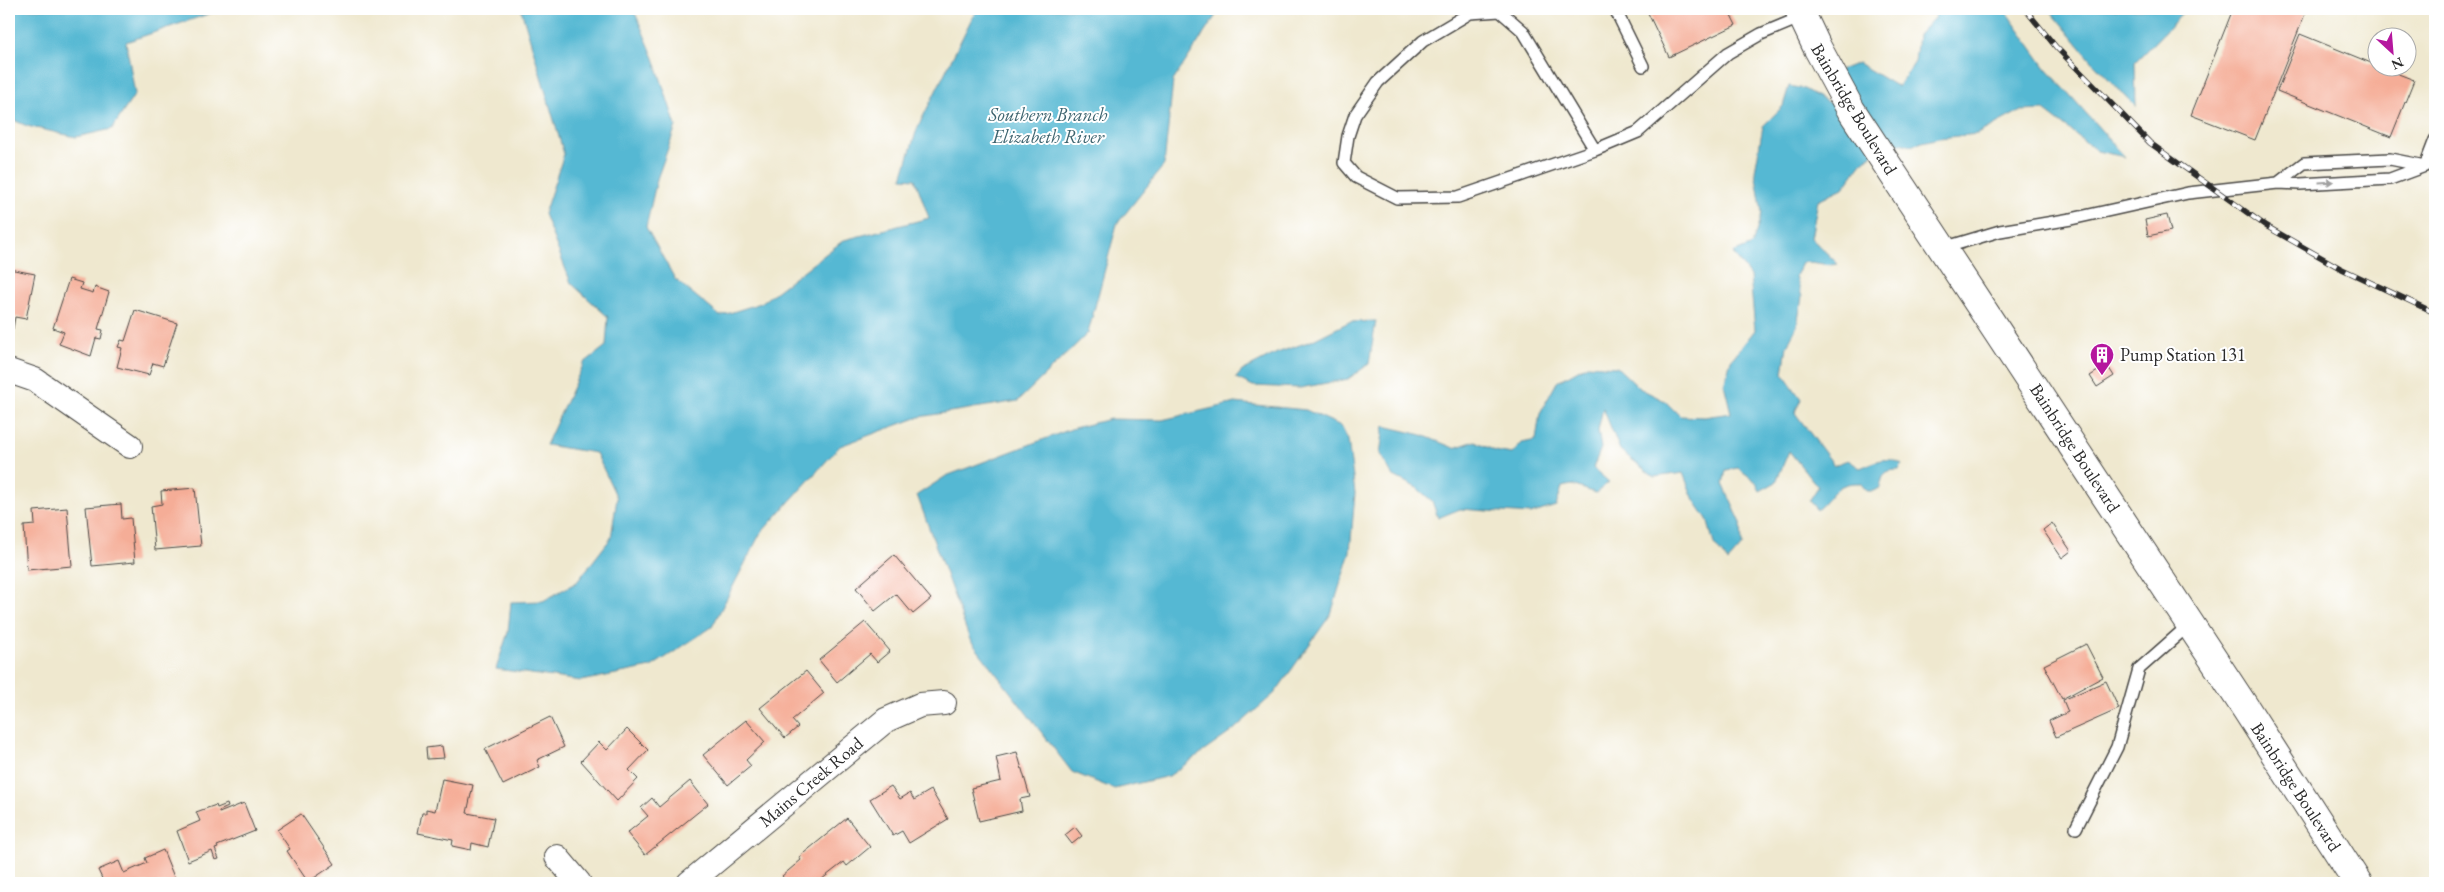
<svg xmlns="http://www.w3.org/2000/svg" width="2444" height="892" font-family="'EB Garamond',serif">
<rect width="100%" height="100%" fill="#fff"/>
<filter id="ink" filterUnits="userSpaceOnUse"><feTurbulence type="fractalNoise" baseFrequency=".02" numOctaves="2"/><feDisplacementMap in="SourceGraphic" scale="10" xChannelSelector="R" yChannelSelector="G"/><feConvolveMatrix kernelMatrix="1 2 1 2 8 2 1 2 1" color-interpolation-filters="sRGB"/></filter>
<filter id="wash" filterUnits="userSpaceOnUse"><feTurbulence type="fractalNoise" baseFrequency=".0096" numOctaves="4" result="noise"/><feDisplacementMap in="SourceGraphic" scale="20" xChannelSelector="R" yChannelSelector="G"/><feGaussianBlur stdDeviation="1.12" result="paint"/><feColorMatrix in="noise" values="0 0 0 0 0 0 0 0 0 0 0 0 0 0 0 0 0 1.4 0 .05"/><feComposite in="paint" operator="in"/></filter>
<g filter="url(#wash)">
<rect width="100%" height="100%" fill="#efe8cf"/>
<path fill="#55b8d3" stroke="#40727f" d="M9 9H223L126 42 135 94 112 129 76 137 27 126 9 118Z
M521 9H629L636 15 654 58 676 126 657 179 646 227 675 279 720 316 761 303 844 240 929 218 915 179 902 178 917 129 973 16 979 9H1220L1173 81 1164 165 1117 224 1088 333 1018 401 919 417 840 446 760 534 712 627 651 667 581 681 496 669 508 632 511 602 543 601 577 582 611 538 617 498 596 453 546 445 584 363 606 346 608 317 571 283 544 214 564 154Z
M1934 9H2004L2046 68 2125 157 2097 151 2044 110 2020 111 1977 134 1939 138 1910 145 1888 141 1862 163 1843 188 1818 200 1811 238 1838 264C1824 267 1816 260 1802 263L1796 276 1802 297 1797 326 1787 346 1783 373 1801 399 1795 413 1834 465 1848 460 1860 468C1875 462 1888 454 1902 465L1899 470C1884 470 1883 474 1880 488L1873 491H1867L1860 483C1835 482 1834 495 1817 510L1809 501 1818 487 1789 451 1776 482 1760 491 1755 481 1738 468 1726 470 1723 484 1741 523 1742 546 1728 562 1714 544 1707 519 1694 500 1683 473 1654 477 1620 450 1603 408 1598 430 1601 448 1593 468 1609 482 1596 493 1572 485 1562 487 1556 506 1530 514 1460 509 1438 518 1432 501 1417 488 1392 475 1380 454 1384 426 1422 435 1454 448 1475 441 1495 451 1512 454 1522 443 1536 440 1540 413 1557 382 1587 365 1617 367 1639 388 1665 401 1680 416 1704 417 1731 413 1724 384 1731 360 1755 330 1750 276 1733 253 1752 245 1762 213 1755 171 1763 126 1783 106 1789 86 1804 89 1831 104 1828 75 1858 63 1898 87 1915 62 1918 35 1935 17Z
M2049 9H2187L2135 62 2136 107 2096 66Z
M1376 321 1369 364 1348 379 1300 388 1253 386 1236 378 1242 371 1277 353 1311 341 1349 322Z
M1235 403 1306 410 1341 426 1348 440 1355 493 1350 552 1331 614 1275 693 1231 732 1169 776 1114 789 1072 772 970 640 917 495 946 476 1074 428 1110 419 1162 420Z"/>
<g id="blocks">
<path fill="#f5ad97" d="M1657 9H1728L1736 25 1669 57 1648 13Z
M2233 9H2307L2255 140 2191 115Z
M2300 34 2376 65V68H2383L2414 80 2391 137 2277 91Z
M2167 215 2171 231 2148 236 2145 220Z
M9 269 35 274 26 319 15 317 13 329H9Z
M69 279 82 283 80 289 93 293 95 287 109 292 98 329 103 330 101 339 96 338 91 356 59 344 64 332 53 328Z
M135 310 177 323 163 366 153 363 149 375 117 367 122 348 118 347 121 340 125 341Z
M2107 365 2114 376 2097 387 2090 376Z
M195 488 201 546 155 550 151 506 162 504 161 491Z
M121 504 122 519 131 518 135 562 92 566 86 507Z
M67 508 72 566 27 570 24 526 35 525 34 511Z
M2052 523 2071 551 2062 558 2043 530Z
M894 555 931 599 913 614 896 594 875 611 856 588Z
M865 622 890 651 877 662 870 654 837 682 819 660Z
M2086 644 2103 677 2062 699 2044 665Z
M806 671 824 693 792 720 798 727 785 738 760 708Z
M2106 681 2119 709 2056 737 2049 721 2068 712 2063 700Z
M550 717 564 747 537 760 540 767 503 785 485 749Z
M746 720 765 742 746 760 751 766 728 785 703 755Z
M627 729 648 750 629 770 638 779 617 801 581 761 599 742 607 750Z
M442 746 444 758 427 759 426 748Z
M1017 752 1030 797 1020 799 1022 811 979 821 971 788 1001 781 996 757Z
M442 779 473 785 467 813 494 818 488 847 472 843 471 850 452 846 453 840 418 833 422 813H426V809L435 811Z
M690 781 708 804 645 855 627 833 648 816 641 808 652 798 659 807Z
M891 786 900 799 910 793 914 800 931 790 948 819 909 843 902 831 893 836 870 799Z
M244 803 255 831 217 846 218 848 215 849 219 859 215 860 212 851 188 861 177 831 200 821 196 812 216 805 217 808 227 804 228 807 219 811V813Z
M301 814 335 864 308 882 287 851 290 849 277 830Z
M847 818 870 847 847 866 844 862 817 883H788L782 876 801 860 799 857Z
M1075 827 1082 836 1072 844 1065 835Z
M163 850 176 882 173 883H104L98 870 119 861 124 873 147 863 145 858Z"/>
</g>
</g>
<g filter="url(#ink)">
<use href="#blocks" fill-opacity="0" stroke="#484744" stroke-width="1"/>
<g fill="none" stroke-linecap="round" stroke-linejoin="round">
<defs>
<path id="lane" d="M1615 9 1643 66
M1595 150 1523 31 1500 11 1470 13 1423 41 1378 82 1355 115 1348 136 1344 163 1356 177 1397 198 1458 197 1595 150 1638 132 1728 53 1761 34 1802 17
M2425 166 2435 140
M1943 248 2000 231 2071 219 2188 193 2278 183 2300 184 2390 179 2425 166 2390 159 2304 163 2278 183
M2076 828 2117 747 2139 669 2190 624"/>
<path id="street" d="M9 371 35 380 130 446
M557 857 579 883
M689 883 886 720 920 705 944 703"/>
<path id="secondary" d="M1799 9 1817 47 1851 110 2246 709 2358 883"/>
</defs>
<use href="#lane" stroke="#484744" stroke-width="14"/>
<use href="#street" stroke="#484744" stroke-width="26"/>
<use href="#secondary" stroke="#484744" stroke-width="30"/>
<use href="#lane" stroke="#fff" stroke-width="11"/>
<use href="#street" stroke="#fff" stroke-width="24"/>
<use href="#secondary" stroke="#fff" stroke-width="28"/>
<defs>
<path id="rail" d="M2025 9 2056 47 2150 143 2266 226 2340 268 2435 313"/>
</defs>
<use href="#rail" stroke="#2b2b2b" stroke-width="5.5"/>
<use href="#rail" stroke="#fff" stroke-width="4" stroke-dasharray="11" stroke-linecap="butt"/>
</g>
<defs><path id="oneway-solid" d="M-6-.8H1V-3.2L6.5 0L1 3.2V.8H-6Z" transform="scale(1.25)"/></defs>
<use fill="#a0a0a0" href="#oneway-solid" transform="translate(2326 182) rotate(-3)"/>
</g>
<defs>
<symbol id="building-pin" viewBox="-11 -11 22 30"><path d="M0 17L-7.5 6A9.5 9.5 0 1 1 7.5 6Z" fill="#b5179e" stroke="#fff"/><path d="M-4-6H4V6H1V3H-1V6H-4ZM-2.5-4.3h1.7v1.8h-1.7ZM.8-4.3h1.7v1.8H.8ZM-2.5-1h1.7V.8h-1.7ZM.8-1h1.7V.8H.8Z" fill="#fff"/></symbol>
</defs>
<g fill-rule="evenodd">
<use href="#building-pin" x="2088" y="341" width="28" height="38"/>
</g>
<g text-anchor="middle" stroke-width="4" stroke-linejoin="round" paint-order="stroke">
<g font-size="18" fill="#2b2b2b" stroke="#fff">
<text transform="translate(1854 109) rotate(59)" y="6">Bainbridge Boulevard</text>
<text transform="translate(2075 448) rotate(57)" y="6">Bainbridge Boulevard</text>
<text transform="translate(811 782) rotate(-40)" y="6">Mains Creek Road</text>
<text transform="translate(2296 787) rotate(57)" y="6">Bainbridge Boulevard</text>
</g>
<g font-size="18" fill="#2b2b2b" stroke="#fff" text-anchor="start">
<text x="2120" y="361">Pump Station 131</text>
</g>
<g font-size="19" font-style="italic" fill="#3c636e" stroke="#fff">
<text x="1048" y="121">Southern Branch<tspan x="1048" dy="22">Elizabeth River</tspan></text>
</g>
</g>
<rect width="2444" height="892" fill="none" stroke="#fff" stroke-width="30"/>
<g transform="translate(2392 52) rotate(154)"><circle r="24" fill="#ffffff" stroke="#aaaaaa"/>
<path d="M0-4L9 19L0 12L-9 19Z" fill="#b5179e"/>
<text y="-8" font-size="14" font-weight="bold" text-anchor="middle" fill="#2b2b2b">N</text>
</g>
</svg>
